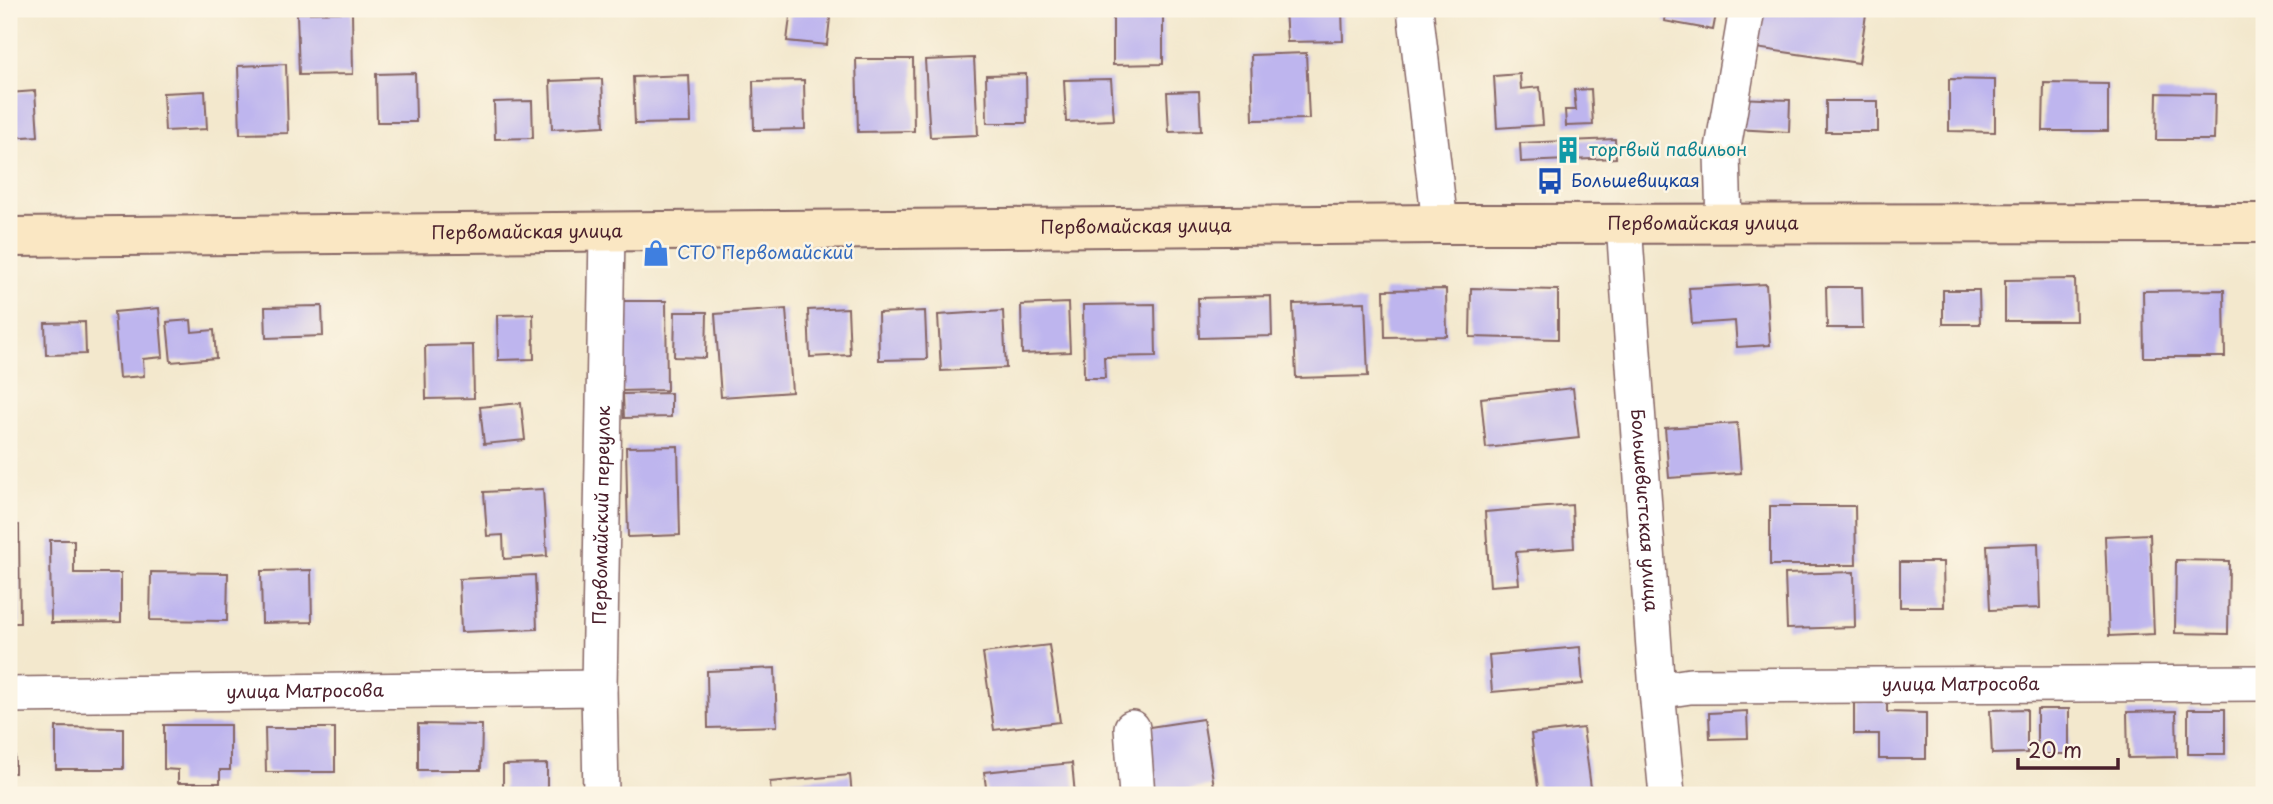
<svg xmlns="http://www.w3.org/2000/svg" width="2273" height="804" font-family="'Playpen Sans',sans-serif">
<rect width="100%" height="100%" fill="#fcf5e5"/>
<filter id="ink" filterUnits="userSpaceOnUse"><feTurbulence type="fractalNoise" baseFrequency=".0143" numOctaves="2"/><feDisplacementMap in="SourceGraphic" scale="14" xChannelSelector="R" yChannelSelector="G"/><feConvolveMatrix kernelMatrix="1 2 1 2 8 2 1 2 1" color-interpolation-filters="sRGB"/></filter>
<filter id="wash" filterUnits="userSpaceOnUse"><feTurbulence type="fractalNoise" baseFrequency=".00686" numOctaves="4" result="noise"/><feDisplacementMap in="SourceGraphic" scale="28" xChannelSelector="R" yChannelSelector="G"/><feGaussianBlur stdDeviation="1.57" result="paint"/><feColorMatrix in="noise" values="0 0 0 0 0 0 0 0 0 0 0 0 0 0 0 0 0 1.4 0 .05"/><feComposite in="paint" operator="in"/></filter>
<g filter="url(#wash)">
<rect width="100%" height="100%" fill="#f3e8cd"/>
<g id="blocks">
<path fill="#beb5ee" d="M791 9H831L827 45 787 41Z
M1113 9H1163V64L1113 65Z
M1285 9H1342L1343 41 1287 42Z
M1666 9H1717L1713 30 1664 21Z
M1754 9H1831L1866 14 1859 63 1749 47Z
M352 12 353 74 299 75 297 13Z
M1306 53 1309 119 1253 120 1251 55Z
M974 58 978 135 930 137 925 60Z
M856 59H913L914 131 858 132Z
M286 64 288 133 240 134 238 66Z
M415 73 416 122H377L376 74Z
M1026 74 1027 123H987L986 75Z
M1520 74 1521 89 1540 87 1543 125 1497 128 1494 76Z
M689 75 691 123 635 124 633 77Z
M602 79 604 126 552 129 550 81Z
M1111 79 1114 120 1066 122 1064 80Z
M1949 79 1995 80V132L1949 131Z
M804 80 805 129 754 130 753 81Z
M2044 83 2108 84V131H2043Z
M1591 89 1593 125 1566 126 1565 110H1576L1574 90Z
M35 91 38 136 9 138V93Z
M205 91 207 129 165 131 163 93Z
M1199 91 1201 131 1169 132 1167 92Z
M2157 93 2215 94 2214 140H2156Z
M1737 98 1790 100 1789 132 1736 129Z
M532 101 533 138 495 139 494 102Z
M1826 101H1878V132H1826Z
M1615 139 1616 158 1521 162 1520 143Z
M2075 279 2076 321H2005V280Z
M1766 284 1770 345 1737 347 1735 321 1692 324 1689 288Z
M1826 287H1862L1863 328H1827Z
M1471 288 1558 290V339L1470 337Z
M1446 289 1447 336 1385 337 1384 290Z
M1943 290H1979L1980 324H1943Z
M2224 290 2225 357H2144L2143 291Z
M1271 296 1272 336 1199 338 1198 298Z
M618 301H666L667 390 619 391Z
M1365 302 1368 376 1296 378 1293 304Z
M1068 303 1070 352 1022 354 1021 305Z
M1155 304 1156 356 1104 357 1105 378H1084L1083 305Z
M322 306 323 336 266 338 265 307Z
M159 308 163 357 143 359 144 376 119 378 114 312Z
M848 308 850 355 810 357 808 310Z
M786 309 792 392 721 397 715 314Z
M925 311 927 359 879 360 878 313Z
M1003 311 1006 368 941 371 938 315Z
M675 312H707L706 358 674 357Z
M533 314 534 359 498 360 497 315Z
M191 320 192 332 214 330 216 358 171 362 167 322Z
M85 322 86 354 46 355 45 323Z
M473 345 474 398 426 399 425 346Z
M1573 388 1579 438 1486 448 1481 398Z
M671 393V417L624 418 623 394Z
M521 403 525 440 484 444 480 407Z
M1737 423 1741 473 1669 478 1665 428Z
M678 446 680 535 628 537 626 447Z
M543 489 547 556 504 559 503 535 487 536 484 492Z
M1572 505 1574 548 1516 552 1519 584 1490 586 1485 512Z
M1770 506H1855L1856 565H1770Z
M9 525H19L20 623H9Z
M2150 534 2154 634 2109 636 2105 536Z
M50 540H74V573H121V622L51 623Z
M2038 543 2040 608 1990 610 1987 545Z
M2176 560 2229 561 2228 634 2175 633Z
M1900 562H1943L1944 607H1900Z
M311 570 312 622 262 623 261 571Z
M151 572 228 573 227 621 150 620Z
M1854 572 1855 627 1787 629 1785 574Z
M535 575 537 629 461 632 459 579Z
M1049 645 1060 722 994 730 983 653Z
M1580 647 1583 684 1492 692 1489 655Z
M775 668 777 726 708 728 707 671Z
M1854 697 1887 698V712L1926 713V759H1879V734H1854Z
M2027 709V753L1992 754 1990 710Z
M2037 709H2069V754H2037Z
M2188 709H2225V754H2188Z
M1747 711 1748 738 1710 739 1709 713Z
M2176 711 2177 757 2128 758 2127 712Z
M1203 719 1214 786 1154 795 1143 728Z
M418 724 482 725 481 770H418Z
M164 725H230V770H220V783H178V770L164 769Z
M56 727 123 728V769H56Z
M9 728H15V773H9Z
M265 728H335V772H266Z
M1583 728 1592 795H1539L1531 734Z
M1072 763 1075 795H987L984 772Z
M547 764V795H503V765Z
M850 775 852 795H771L770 782Z"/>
</g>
</g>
<g filter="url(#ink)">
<use href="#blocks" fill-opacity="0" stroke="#856564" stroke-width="2"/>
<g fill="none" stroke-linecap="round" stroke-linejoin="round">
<defs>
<g id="minor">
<path d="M1415 9 1440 224"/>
<path id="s1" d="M1624 224 1657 691 1667 795"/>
<path d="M1724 224 1722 154 1747 9"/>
<path id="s2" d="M1657 691 1690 686 2264 683"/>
<path id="s3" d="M9 695 599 688"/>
<path d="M1132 728 1137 795"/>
<path id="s4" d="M601 795 599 688 607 233"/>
</g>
<g id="secondary">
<path id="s5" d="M9 237 1440 224 2264 223"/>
</g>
</defs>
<use href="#minor" stroke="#856564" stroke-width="38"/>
<use href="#secondary" stroke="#856564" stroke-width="42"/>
<use href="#minor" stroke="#fff" stroke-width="35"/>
<use href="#secondary" stroke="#fae7c3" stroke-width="38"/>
</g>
</g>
<defs>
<symbol id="building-bare" viewBox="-9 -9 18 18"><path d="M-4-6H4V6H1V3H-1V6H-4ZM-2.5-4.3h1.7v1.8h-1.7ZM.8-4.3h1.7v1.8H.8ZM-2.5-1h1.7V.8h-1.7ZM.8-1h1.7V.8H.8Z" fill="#0f9aa8" stroke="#fcf5e5" stroke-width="2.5" paint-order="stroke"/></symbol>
<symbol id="bus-bare" viewBox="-9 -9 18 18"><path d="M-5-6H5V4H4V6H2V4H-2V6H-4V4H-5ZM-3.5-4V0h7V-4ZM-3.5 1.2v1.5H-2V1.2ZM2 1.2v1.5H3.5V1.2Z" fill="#1a4fb4" stroke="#fcf5e5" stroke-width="2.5" paint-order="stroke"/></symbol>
<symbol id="shop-bare" viewBox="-9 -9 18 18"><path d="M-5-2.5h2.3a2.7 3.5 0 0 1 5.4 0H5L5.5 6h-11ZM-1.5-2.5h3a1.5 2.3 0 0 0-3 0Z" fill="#3f7fe0" stroke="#fcf5e5" stroke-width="2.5" paint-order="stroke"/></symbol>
</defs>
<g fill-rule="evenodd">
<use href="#building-bare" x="1549" y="131" width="38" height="38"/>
<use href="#bus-bare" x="1531" y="162" width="38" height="38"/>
<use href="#shop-bare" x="637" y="234" width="38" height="38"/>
</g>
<g text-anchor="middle" stroke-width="5" stroke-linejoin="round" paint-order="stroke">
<g font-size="18" fill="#0d838f" stroke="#fcf5e5" text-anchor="start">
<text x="1589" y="156">торгвый павильон</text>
</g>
<g font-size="18" fill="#164399" stroke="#fcf5e5" text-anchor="start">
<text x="1571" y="187">Большевицкая</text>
</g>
<g font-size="18" fill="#4a1f2b" stroke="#fcf5e5">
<text dy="6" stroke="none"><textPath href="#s5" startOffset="1694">Первомайская улица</textPath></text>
<text dy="6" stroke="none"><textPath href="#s5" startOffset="1127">Первомайская улица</textPath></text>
<text dy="6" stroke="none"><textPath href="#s5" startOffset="518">Первомайская улица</textPath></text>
<text dy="6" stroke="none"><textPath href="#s1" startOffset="287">Большевистская улица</textPath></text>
<text dy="6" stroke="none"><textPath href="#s4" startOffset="280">Первомайский переулок</textPath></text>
<text dy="6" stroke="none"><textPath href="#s2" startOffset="304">улица Матросова</textPath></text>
<text dy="6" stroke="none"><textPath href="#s3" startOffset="296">улица Матросова</textPath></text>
</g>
<g font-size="18" fill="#366cbe" stroke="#fcf5e5" text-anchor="start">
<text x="677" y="259">СТО Первомайский</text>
</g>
</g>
<rect width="2273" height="804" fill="none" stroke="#fcf5e5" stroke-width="35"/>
<path d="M2018 758v10h100v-10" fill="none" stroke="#4a1f2b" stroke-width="3.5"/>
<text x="2028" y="758" font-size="21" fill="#4a1f2b" stroke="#fcf5e5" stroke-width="5" paint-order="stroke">20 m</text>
</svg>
